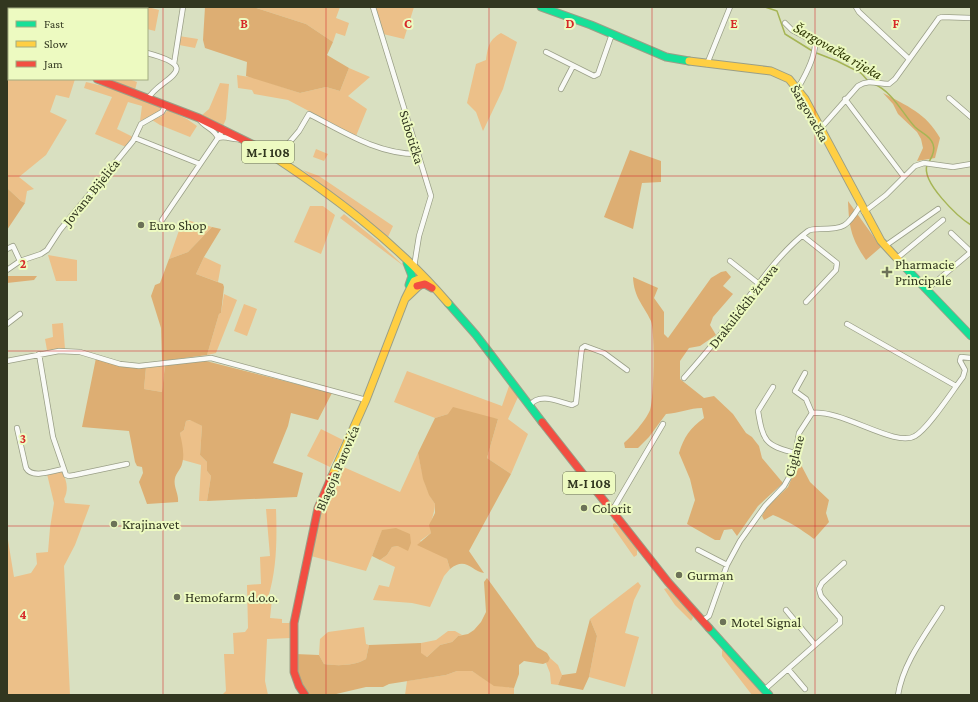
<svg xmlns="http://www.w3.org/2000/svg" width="978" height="702" font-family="'Crimson Pro',serif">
<rect width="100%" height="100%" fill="#d9e0c1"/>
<path fill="#ecc089" d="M7 7H48V9H9V39L7 38Z
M148 7 159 10 155 31 147 29Z
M253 7H340L336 18 349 23 345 36 336 33 333 42 306 24Z
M375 7H414L404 39 383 34Z
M501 33 517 42 503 89 483 131 476 112 467 103 476 64 486 60C488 46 489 40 501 33Z
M179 36 198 39 195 48 179 45Z
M7 66H9V79L57 80 54 79H75L69 98 56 95 50 112 67 120 46 155 19 177 34 189 27 191 25 203 21 201 7 188Z
M349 68 370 77 348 96 367 109 356 136 288 100 254 94 252 90 238 88 237 75 255 78 300 93 326 87 340 91Z
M106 79H129L137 82 135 90Z
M86 82 112 88 162 108 159 112 140 121 142 106 128 102 117 129 133 137 126 147 95 134 112 97 84 88Z
M220 83 229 84 226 119 223 126 201 116 209 109Z
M168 110 187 119 197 126 190 137 160 125 152 120 162 116Z
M251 147 277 164 249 153Z
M316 149 328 154 324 161 313 157Z
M303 170 319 176 393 226 388 237Z
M310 206H323L335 215 321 254 294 242Z
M344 214 375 239 405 267 340 218Z
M183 219 212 227 188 252 169 259Z
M48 255 77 260V281H56Z
M204 257 221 265 218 282 196 274Z
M224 294 237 300 216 353 207 355 219 314 221 313Z
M244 304 257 309 247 336 234 331Z
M63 323 65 349 47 350 45 339 53 337 52 324Z
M165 365 162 392 144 389 146 367Z
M407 371 502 406 509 386 518 397 508 419 528 434 511 474 487 458 498 419 448 414 435 418 394 402Z
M191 420 202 426 200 455 207 462V471L211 476 207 501H199L201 465 183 460 180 433 184 430 186 421Z
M321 429 343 440 330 467 307 456Z
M418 453C422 471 424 488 435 504 435 514 429 522 431 533L420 541 447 559 450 569 444 576 430 607 412 603 373 600 379 585 389 587 395 567 380 560 387 555 392 547 398 546 382 531 366 571 311 556 320 509 339 465 400 492Z
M61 471C67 479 69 490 64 499L65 503 90 505 75 545 64 566 70 695H7V534L14 577 31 573 37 564 36 553 48 552 50 528 54 503 47 474Z
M266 509H276C277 539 277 569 268 598L272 599 270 618 282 619V623H291V638L267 639 265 681 268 695H222L226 691 224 654H234L233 633 245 632 248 628 247 585 261 584 260 557 270 556Z
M615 523 637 547V555L634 557 613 527V524Z
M638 582 641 586 634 600 625 633 639 637 625 687 589 677 597 636 590 619Z
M667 588 692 614 693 618 691 621 675 605 664 589Z
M364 627 366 644 369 645 366 659C354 666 337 666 324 664L319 655 320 639 328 632Z
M448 631H455L462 635 458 636 452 642 440 645 427 657 421 654V643L436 640Z
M722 650 726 652 763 695H752L722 656Z
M550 658 558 665 562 675 558 685 551 684 550 673 546 663Z
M457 671H472L494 685 514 688V695H405L407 681 446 675Z"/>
<path fill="#ddae73" d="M205 7H253L306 24 333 42 327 55 349 68 340 91 326 87 300 93 246 76 247 62 205 48 203 40Z
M883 93C907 106 926 113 940 138L935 158 917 161 923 148 921 139 917 132 898 114 893 104Z
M630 150 661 161V182L642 183 633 229 604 217Z
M7 188 21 201 25 203 7 230Z
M848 201 881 247 866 260C851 238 849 227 848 201Z
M212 227 221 229 204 257 196 274 223 284 224 287 221 313 219 314 207 355 162 361 161 328 151 296 155 285 160 283 169 259 188 252Z
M721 272 726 271 731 277 723 286 733 294 713 317 710 325 716 335 700 346 689 348 680 361V379L704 398 714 396 733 414 746 433 752 437 759 446 762 458 783 483 758 506 737 536 732 529 724 530 720 540H715L687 524 695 500 690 479 679 453C684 437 690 428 704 418L702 408C690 408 679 413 666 414L649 437 638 448H625L624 443C632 436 646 420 650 410 654 399 655 331 651 321 643 304 634 298 633 277L658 288 654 298 664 312V334L668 338 711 278Z
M7 276H37L34 280 7 283Z
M96 358 126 367H146L144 389 162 392 165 365 206 361 332 393 318 420 291 413 288 426 273 463 303 473 297 497 207 501 211 476 207 471V462L200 455 202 426 190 420 186 421 184 430 180 433C182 443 185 455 182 464 181 469 176 473 175 478 173 487 179 494 178 502L147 504 139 482 143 473 142 467 137 466 135 462 129 431 82 427Z
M453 407 498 419 487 458 511 474 469 551 484 573C471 571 466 556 450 569L447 559 417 545 431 533 429 525 435 513V504L429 495 423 479 418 453 435 418 448 414Z
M799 461 810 482 829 500 826 513 829 522 814 539C801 529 788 521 773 515L764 520 762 516 767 507 788 487Z
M396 528 410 534 411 543 408 551 398 546 392 547 387 555 380 560 372 556 382 530Z
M487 578 537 647 547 653 550 658 548 662 543 664 524 661 519 665V674L514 688 494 686 472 671H457L446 675 389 684 383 687H366L332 695H308L297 676 295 654 319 655 324 664C337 666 354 666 366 659L369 645 421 643V653L427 657 440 645 452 642 458 636 468 634 474 630 481 622 486 612 484 582Z
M590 619 597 636 589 677 583 690 558 685 562 675 576 673Z"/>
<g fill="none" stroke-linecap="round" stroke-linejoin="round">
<path stroke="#a6b555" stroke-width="1.5" d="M765 7 777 11 785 34 814 52 837 61 861 73 869 82
M874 84C893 92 902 113 915 127 921 133 930 135 933 144 935 149 932 157 929 162
M927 165C921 182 958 217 971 225"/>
<defs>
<path id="street" d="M100 7V9
M373 7 431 196 419 236 414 267
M856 7 859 12 909 59
M785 23 792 30 815 42C816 56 805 76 798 88
M546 52 594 76 598 74 612 34
M147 53C208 69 157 79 148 99
M174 64 183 7
M707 64 730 7
M561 89 573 66
M949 98 971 117
M845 99 904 177
M199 119C205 128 214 128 218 138 227 135 233 141 242 139
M820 129 858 86C869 79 877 84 889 84L895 79 939 18 942 17 971 18
M135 138 200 164
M277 157 299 131 309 114C344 132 377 154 417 154
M864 212 886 195 915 166 924 163 953 167 971 164
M162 220 224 129
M951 233 971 252
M803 236 837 263 836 270 806 302
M885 246 938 209
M7 249 13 246 20 261
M896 259 943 220
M730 261 759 284
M7 270 20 261 41 254 47 250 60 230 133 141 141 124 162 112 166 105
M926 290 971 252
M7 324 20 314
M847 324 956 386
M39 354 53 437 66 475 69 476 75 475 127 464
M7 361 59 351 80 352 120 364 139 366 211 358 366 400
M805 373 795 391 806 399 812 413
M684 378C699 361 714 344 727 326 751 295 776 255 808 231 811 229 816 229 820 229 844 229 847 227 860 206
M773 387 758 411C763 441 765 446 796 453
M530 405C540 392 559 402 572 405L576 403 581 355 582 348 585 346 604 353 627 370
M17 428 26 468C32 479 52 471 63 469
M612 511 663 424
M698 550 727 565
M786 610 815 645
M702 621 709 616 727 565 740 541 765 506 784 486 792 472 799 433 812 413C842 409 895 448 915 436 928 429 953 390 963 377L965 370 960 361 961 357 971 358
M788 669 805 689
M764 690 840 623V618L821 596 819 589 822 583 844 563
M898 695C903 663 925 635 942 608"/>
<path id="fast" d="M541 7 591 25 666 57 689 61
M52 9 53 7
M407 263 412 276 409 285
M903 265 971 336
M448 303 476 335 542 422
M709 628 769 695"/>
<path id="slow" d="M7 42 9 43
M689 61 771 71 789 79 805 99 881 241 903 265
M262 149C330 193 395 241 448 303
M332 476 366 400 405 299 424 281V277L414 281 405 299"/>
<path id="jam" d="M97 79 199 118 262 149
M417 286 425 284 432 288
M542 422 668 582 709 628
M305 695 299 686 294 672V623L318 508 332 476"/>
</defs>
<use href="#street" stroke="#9a9f87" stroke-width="6"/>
<use href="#fast" stroke="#9a9f87" stroke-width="9"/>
<use href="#slow" stroke="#9a9f87" stroke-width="9"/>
<use href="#jam" stroke="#9a9f87" stroke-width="9"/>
<use href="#street" stroke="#f9faf6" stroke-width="4.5"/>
<use href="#fast" stroke="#16e098" stroke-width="7"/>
<use href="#slow" stroke="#ffcf43" stroke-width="7"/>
<use href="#jam" stroke="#f24e42" stroke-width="7"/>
</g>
<path fill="none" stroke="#d62828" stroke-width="1" stroke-opacity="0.55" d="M163 7V695M326 7V695M489 7V695M652 7V695M815 7V695M7 176H971M7 351H971M7 526H971"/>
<g fill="#6c7258" stroke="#edfac1" stroke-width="1.5">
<circle cx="141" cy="225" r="4"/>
<path d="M885 266h4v4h4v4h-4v4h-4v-4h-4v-4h4z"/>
<circle cx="584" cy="508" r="4"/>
<circle cx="114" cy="524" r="4"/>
<circle cx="679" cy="575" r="4"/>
<circle cx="177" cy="597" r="4"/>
<circle cx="723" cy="622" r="4"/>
</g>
<g text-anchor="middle" stroke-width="4" stroke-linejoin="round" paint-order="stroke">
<g fill="#edfac1" stroke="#6a7250" stroke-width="1">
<rect x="242" y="141" width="52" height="22" rx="3"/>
<rect x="563" y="472" width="52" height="22" rx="3"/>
</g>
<g font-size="13" font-weight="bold" fill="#323720">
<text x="268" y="157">M-I 108</text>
<text x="589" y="488">M-I 108</text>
</g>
<g font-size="14" fill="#323720" stroke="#edfac1">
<text transform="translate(810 113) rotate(60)" y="5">Šargovačka</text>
<text transform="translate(412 137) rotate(73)" y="5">Subotička</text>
<text transform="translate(91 192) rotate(-51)" y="5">Jovana Bijelića</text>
<text transform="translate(743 306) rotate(-52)" y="5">Drakulićkih žrtava</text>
<text transform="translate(794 456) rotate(-75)" y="5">Ciglane</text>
<text transform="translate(337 468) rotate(-67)" y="5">Blagoja Parovića</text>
</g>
<g font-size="14" fill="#323720" stroke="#edfac1" text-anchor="start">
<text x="149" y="230">Euro Shop</text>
<text x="895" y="269">Pharmacie<tspan x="895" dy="16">Principale</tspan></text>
<text x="592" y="513">Colorit</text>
<text x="122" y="529">Krajinavet</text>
<text x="687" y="580">Gurman</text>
<text x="185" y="602">Hemofarm d.o.o.</text>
<text x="731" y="627">Motel Signal</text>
</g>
<g font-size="15" font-style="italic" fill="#2d3502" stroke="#edfac1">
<text transform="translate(838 51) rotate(30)" y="5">Šargovačka rijeka</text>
</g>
</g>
<g font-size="13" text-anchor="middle" font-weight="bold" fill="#d62828" stroke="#edfac1" stroke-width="4" stroke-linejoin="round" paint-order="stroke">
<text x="244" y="28">B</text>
<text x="408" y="28">C</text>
<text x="570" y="28">D</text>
<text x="734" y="28">E</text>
<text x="896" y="28">F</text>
<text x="23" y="268">2</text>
<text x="23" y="443">3</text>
<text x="23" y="619">4</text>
</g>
<rect width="978" height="702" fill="none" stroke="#323720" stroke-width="16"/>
<rect x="8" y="8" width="140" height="72" fill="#edfac1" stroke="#a2ac81"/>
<rect x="16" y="21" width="20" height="6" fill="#16e098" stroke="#a2ac81"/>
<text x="44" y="28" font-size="12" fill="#323720">Fast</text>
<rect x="16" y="41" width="20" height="6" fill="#ffcf43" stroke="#a2ac81"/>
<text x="44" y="48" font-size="12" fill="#323720">Slow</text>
<rect x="16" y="61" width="20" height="6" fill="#f24e42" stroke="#a2ac81"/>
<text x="44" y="68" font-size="12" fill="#323720">Jam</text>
</svg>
